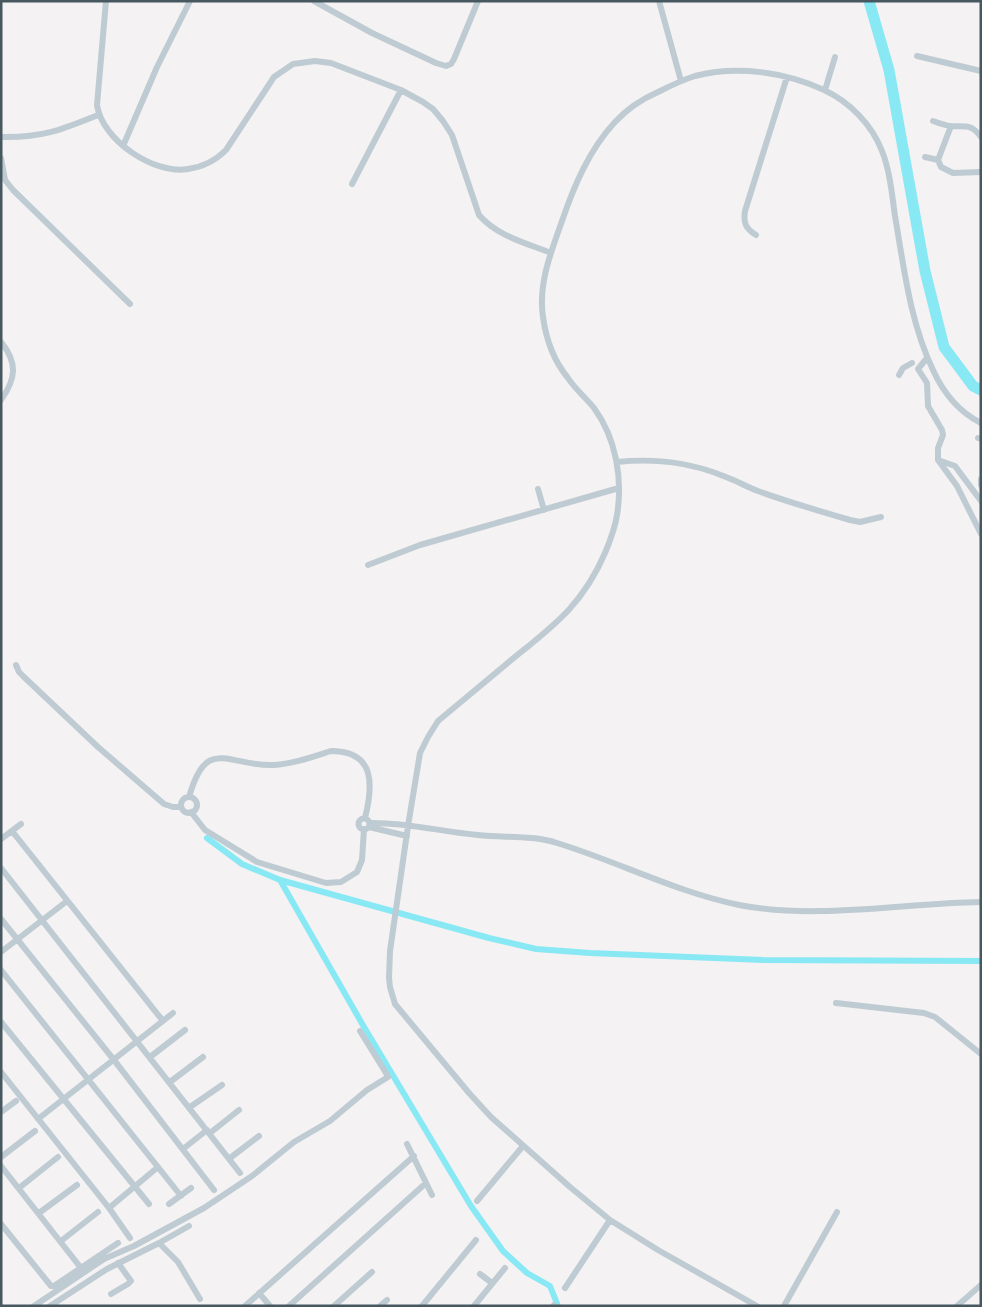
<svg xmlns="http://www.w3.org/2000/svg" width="982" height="1307" font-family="Rubik,sans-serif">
<rect width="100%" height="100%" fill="#f4f2f2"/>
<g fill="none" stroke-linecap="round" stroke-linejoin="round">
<path stroke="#88e8f4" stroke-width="6" d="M207 838 242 864 280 880 489 938 536 949 590 953 763 960 981 961
M280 880 364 1027 471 1206 503 1251 527 1273 550 1286 558 1306"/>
<path stroke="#88e8f4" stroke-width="11" d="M869 1 889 70 925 271 944 347 973 386 981 390"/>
<path stroke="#bfcbd2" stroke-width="6" d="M106 1 97 105C102 140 154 175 188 169 203 167 215 161 226 150L274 77 293 64 315 61 331 63 401 90 423 102 433 109 443 121 452 135 479 215C497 236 526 243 551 253
M314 1 372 33 436 63 446 66 451 64 454 59 478 1
M659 1 681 81
M917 56 981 71
M825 90 835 57
M933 121C939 123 944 125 950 126 965 127 971 123 981 137
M951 126 938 160 941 167 953 173 981 172
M1 137C42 138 61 130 98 115
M123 146 157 67 190 1
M925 157 938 160
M1 158 5 180 13 190 130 304
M352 184 401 90
M756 235C746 229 743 223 745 211L787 77
M1 342C18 363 16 379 1 400
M927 358 918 369 927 383 928 406 942 430 943 435 938 448V460L957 486 981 534
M899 375 903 368 912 363
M978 438 981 439
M938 460 955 466 981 501
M617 462C656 458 690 462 726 477 737 481 747 487 758 491 788 502 819 511 850 520L860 522 881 517
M981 479V485
M538 489 544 510
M368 565 420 545 619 488
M16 665 19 672 24 677 98 747 164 804 173 807H181
M189 797C207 734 228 767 274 765 293 764 312 757 331 751 376 751 373 786 365 818
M181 805a8 8 0 1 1 16 0a8 8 0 1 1-16 0Z
M191 812 205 830 257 862 326 883 341 882 357 872 362 860 364 829
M358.5 824a5.5 5.5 0 1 1 11 0a5.5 5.5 0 1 1-11 0Z
M370 823C406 822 442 832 478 835 505 838 532 835 557 843 619 862 676 892 739 905 816 920 903 903 981 902
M369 827 407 836
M12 831 163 1021
M1 839 21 824
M1 868 240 1173
M1 919 114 1060 214 1190
M1 952 67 901
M1 970 181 1196
M836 1003 924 1013 935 1017 981 1054
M1 1022 149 1204
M150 1057 185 1030
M1 1072 109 1208 130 1238
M170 1082 203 1057
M190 1107 222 1085
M1 1112 16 1101
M38 1119 173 1013
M210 1133 239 1110
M407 1144 432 1195
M183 1149 207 1130
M1 1157 35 1131
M230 1158 259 1136
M1 1166 81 1268
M19 1188 58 1157
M477 1201 523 1146
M169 1204 191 1188
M109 1208 158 1167
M39 1213 77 1185
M1 1224 51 1286H54L118 1243
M61 1241 98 1212
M159 1243 189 1226
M480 1274 492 1283
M565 1288 610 1220
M259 1293 270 1306
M111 1294 128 1284 131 1281 118 1263
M34 1306 104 1259 134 1246 204 1208 252 1176 294 1142 330 1121 367 1090 388 1077 386 1073 360 1031
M50 1306 107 1269 159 1243 178 1262 200 1299
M245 1306 414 1156
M289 1306 426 1183
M334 1306 372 1272
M380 1306 387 1300
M422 1306 476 1240
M474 1306 505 1268
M553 1306 554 1305
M757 1306 658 1250 610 1220 570 1187 491 1117 469 1093 395 1004 390 987 389 978 390 951 408 826 420 753 428 737 438 721C462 701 486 681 510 661 553 626 582 606 605 553 610 541 615 529 617 515 623 479 616 438 594 408 586 398 575 389 568 378 554 361 546 339 543 317 538 284 551 252 562 221 574 186 589 150 615 122 627 109 642 99 658 92 670 86 682 80 695 76 737 65 784 72 824 90 850 102 872 125 882 151 890 171 892 195 895 216 904 268 910 322 933 370 943 392 959 412 981 423
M784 1306 837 1212
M957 1306 981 1285"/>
</g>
<rect width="982" height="1307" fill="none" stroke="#485861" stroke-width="5"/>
</svg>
